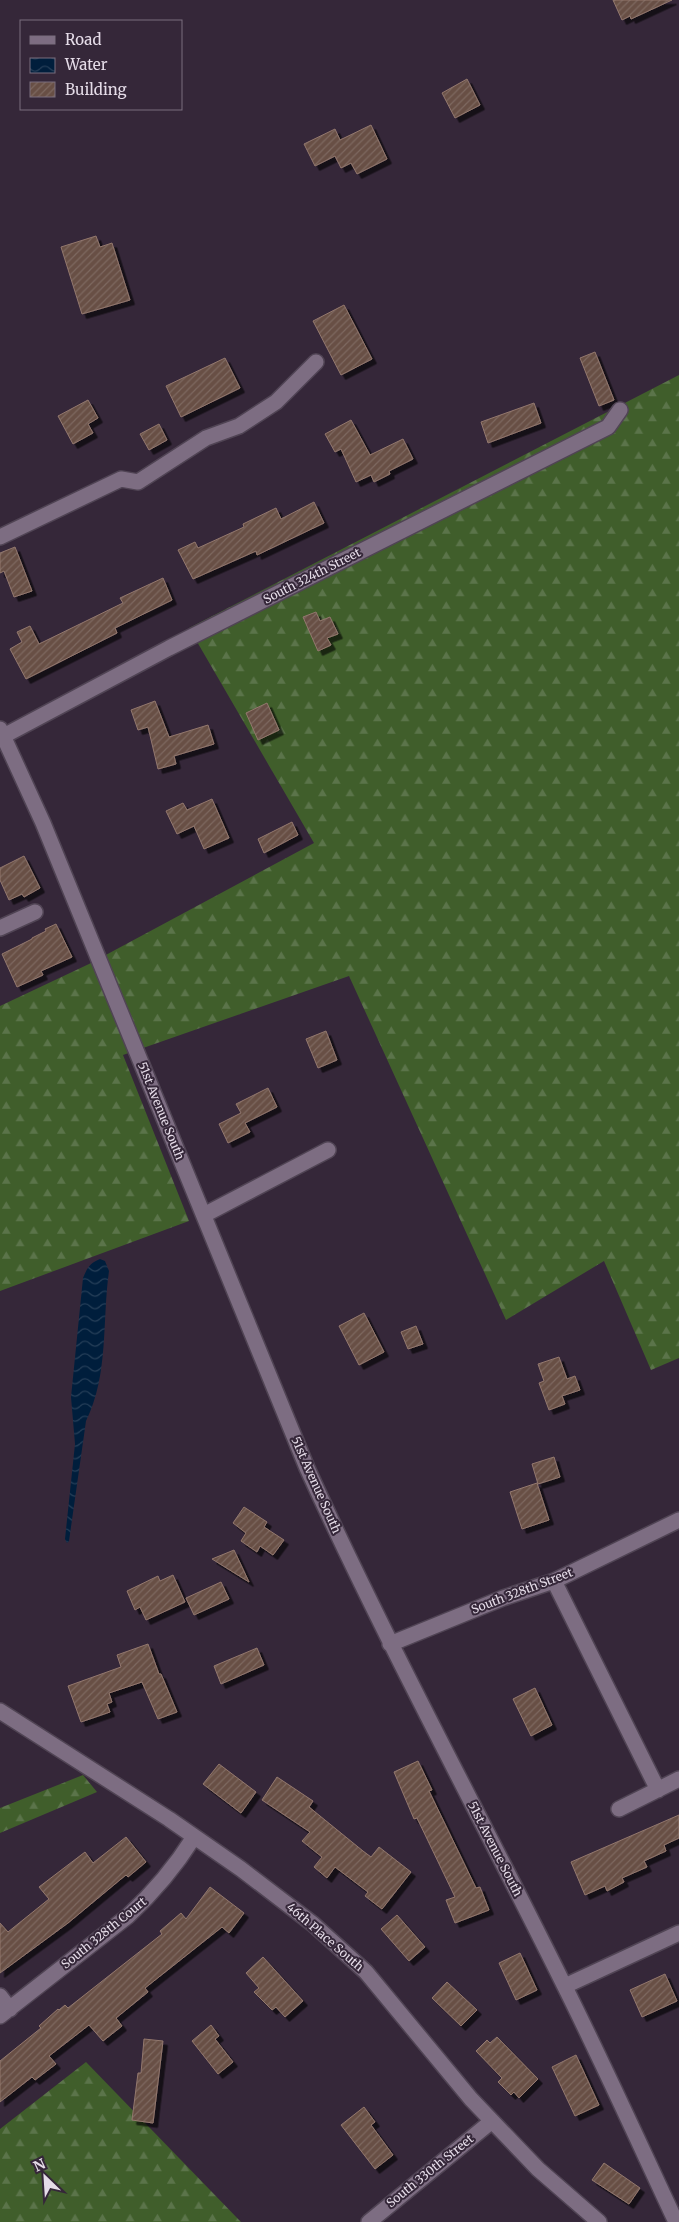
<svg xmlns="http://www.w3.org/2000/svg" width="679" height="2222" font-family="Merriweather,serif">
<defs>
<pattern id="forest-firs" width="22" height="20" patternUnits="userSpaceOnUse" patternTransform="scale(1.25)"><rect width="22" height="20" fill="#405e2b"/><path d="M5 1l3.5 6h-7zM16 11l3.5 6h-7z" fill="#5b744a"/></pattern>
<pattern id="water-waves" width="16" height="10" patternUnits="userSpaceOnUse" patternTransform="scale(1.25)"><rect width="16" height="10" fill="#001e3c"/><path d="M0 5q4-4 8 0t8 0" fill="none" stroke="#253e58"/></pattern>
<pattern id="building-hatch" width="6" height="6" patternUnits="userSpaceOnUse" patternTransform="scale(1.25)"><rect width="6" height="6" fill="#684f45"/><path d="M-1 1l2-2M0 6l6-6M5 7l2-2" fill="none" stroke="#7d6860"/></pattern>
<filter id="shadow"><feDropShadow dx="4.5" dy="4.5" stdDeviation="0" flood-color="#0009"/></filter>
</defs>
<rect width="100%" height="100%" fill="#352739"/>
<path fill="url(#forest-firs)" d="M679 375V1358L651 1370 604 1261 506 1320 349 976 123 1055 189 1221 0 1291V1006L89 964 314 843 189 628Z
M83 1775 97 1792 0 1833V1808Z
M86 2062 241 2222H0V2129Z"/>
<path fill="url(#water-waves)" d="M100 1259 105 1261 109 1271C102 1320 109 1375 86 1421L69 1541 67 1543 65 1539 75 1444 71 1397 83 1278C87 1268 90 1263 100 1259Z"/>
<path fill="url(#building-hatch)" stroke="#93786e" filter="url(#shadow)" d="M613 0H672L631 19 630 16 622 20Z
M467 79 480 105 455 118 442 93Z
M371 125 387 159 357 174 351 163 341 168 335 156 315 166 304 144 335 129 340 140Z
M96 236 100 247 112 243 130 300 82 314 61 247Z
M344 305 372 359 341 375 313 321Z
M595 352 614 400 599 406 580 358Z
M225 358 240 388 181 417 166 386Z
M88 400 98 418 88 424 93 433 73 444 58 416Z
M534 403 541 423 488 443 481 422Z
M351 420 370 455 403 439 413 459 389 471 390 474 374 482 371 475 356 482 341 449 335 452 325 434Z
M159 424 167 440 149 450 140 434Z
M314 502 324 523 257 555 256 551 193 579 178 550 195 542 198 548 244 527 243 524 276 508 281 519Z
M15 547 32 591 14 597 4 571 0 573V553Z
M163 578 172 600 115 628 117 633 26 679 10 649 22 642 17 632 30 626 39 644 123 603 120 598Z
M316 612 320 621 330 617 338 634 327 638 331 645 318 651 303 617Z
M155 701 169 737 208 725 214 744 174 756 176 764 158 769 148 727 138 730 131 710Z
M267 703 279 730 258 740 246 713Z
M212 799 229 838 204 849 194 826 177 834 166 811 183 803 187 810Z
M292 822 298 835 264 853 258 839Z
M24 856 40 888 24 897 22 894 9 900 0 880V868Z
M56 924 72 957 41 971 43 975 17 987 2 954 32 939V938L46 931 45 929Z
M326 1031 337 1060 318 1068 306 1039Z
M268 1088 277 1107 245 1123 250 1132 228 1143 219 1124 241 1113 236 1104Z
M364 1313 384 1352 359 1365 339 1326Z
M416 1326 423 1344 408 1349 401 1332Z
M559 1357 567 1379 575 1376 580 1390 562 1396 565 1404 549 1410 539 1383 544 1381 538 1364Z
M554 1457 560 1477 538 1484 532 1464Z
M537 1483 549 1520 522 1529 510 1492Z
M244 1507 267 1522 264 1527 284 1540 273 1555 260 1546 257 1552 241 1541 246 1533 233 1523Z
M234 1550 249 1582 212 1559Z
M173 1575 185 1602 146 1620 140 1607 135 1610 127 1591 158 1576 160 1581Z
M221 1582 229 1599 194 1615 186 1598Z
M148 1644 159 1674H161L177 1712 158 1719 142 1682 109 1693 112 1702 107 1704 110 1712 81 1722 68 1686 121 1667 117 1655Z
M257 1648 264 1665 221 1684 214 1666Z
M535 1688 552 1725 531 1736 513 1699Z
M418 1761 432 1790 429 1791 476 1888 480 1887 489 1910 455 1923 446 1900 455 1897 417 1818 414 1819 394 1772Z
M219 1764 256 1792 241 1813 203 1784Z
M277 1777 313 1801 309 1807 363 1851 371 1857 379 1847 411 1872 382 1909 365 1896 368 1892 335 1867 327 1878 314 1867 322 1857 302 1841 310 1832 262 1800Z
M679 1815V1838L664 1845 666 1851 644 1861 647 1867 622 1878 624 1882 607 1891 605 1886 585 1895 571 1862Z
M126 1837 146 1862 128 1877 126 1875 121 1879 68 1923 0 1973V1923L8 1932 49 1899 39 1887 85 1852 93 1863Z
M210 1887 244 1913 229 1933 222 1927 145 1988 148 1992 116 2018 122 2026 103 2041 89 2025 49 2056 56 2064 35 2080 32 2077 0 2102V2061L41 2028 39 2026 58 2009 59 2010 65 2005 68 2008 162 1934 160 1931 181 1913 186 1919Z
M397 1915 425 1947 409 1961 381 1929Z
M520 1953 537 1990 516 2000 499 1963Z
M263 1957 303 2001 285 2017 276 2007 272 2010 254 1992 259 1988 246 1973Z
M665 1974 677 2001 642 2017 630 1990Z
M447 1982 477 2010 461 2026 432 1998Z
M211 2025 219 2036 215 2039 233 2062 218 2074 192 2041Z
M497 2037 538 2079 519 2098 514 2092 511 2095 498 2082 502 2078 476 2051 487 2040 490 2043Z
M144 2039 163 2041 153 2123 132 2120 138 2073H141Z
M576 2055 599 2105 575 2116 552 2067Z
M364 2107 375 2122 371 2125 393 2155 375 2169 341 2125Z
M604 2163 640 2188 629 2204 592 2180Z"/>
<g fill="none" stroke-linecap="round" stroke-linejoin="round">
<defs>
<path id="minor" d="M0 537 121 479 138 482 206 438 239 426 276 402 316 362
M0 729 43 823 307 1468C387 1644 479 1813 564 1985 603 2063 639 2143 676 2222
M0 738 169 648 608 427 620 410
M0 928 35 912
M204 1215 328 1150
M554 1581 658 1790
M390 1644 503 1598 554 1581 679 1520
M0 1711 169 1819 241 1869 313 1924 366 1972 471 2099 538 2169 599 2222
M619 1809 679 1779
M565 1986 679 1933
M0 1996 10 2009
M0 2016 128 1916C154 1892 175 1867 194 1837
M369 2222 492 2121"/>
</defs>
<use href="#minor" stroke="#504454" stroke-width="18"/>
<use href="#minor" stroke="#7d6d82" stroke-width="15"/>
</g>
<g text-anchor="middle" stroke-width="4" stroke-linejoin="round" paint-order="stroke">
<g font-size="12" fill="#e5dce8" stroke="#352739">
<text transform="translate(312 576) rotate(-27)" y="4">South 324th Street</text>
<text transform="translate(161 1111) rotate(68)" y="4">51st Avenue South</text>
<text transform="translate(316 1485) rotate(66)" y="4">51st Avenue South</text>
<text transform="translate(522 1591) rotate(-21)" y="4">South 328th Street</text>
<text transform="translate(495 1849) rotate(63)" y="4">51st Avenue South</text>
<text transform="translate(104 1933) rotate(-39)" y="4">South 328th Court</text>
<text transform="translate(325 1937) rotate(41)" y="4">46th Place South</text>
<text transform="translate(430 2171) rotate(-39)" y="4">South 330th Street</text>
</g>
</g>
<rect x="20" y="20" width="162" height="90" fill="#352739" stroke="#7b6f7f"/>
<rect x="30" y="36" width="25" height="8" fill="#7d6d82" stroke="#7b6f7f"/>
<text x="65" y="45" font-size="15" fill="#e5dce8">Road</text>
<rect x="30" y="58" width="25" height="15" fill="url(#water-waves)" stroke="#7b6f7f"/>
<text x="65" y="70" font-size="15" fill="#e5dce8">Water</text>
<rect x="30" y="82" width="25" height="15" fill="url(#building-hatch)" stroke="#7b6f7f"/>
<text x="65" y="95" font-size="15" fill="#e5dce8">Building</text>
<g transform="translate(45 2177) rotate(335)" stroke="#352739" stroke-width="4" paint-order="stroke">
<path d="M0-4L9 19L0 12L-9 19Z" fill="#e5dce8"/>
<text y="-8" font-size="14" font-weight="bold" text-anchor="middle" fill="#e5dce8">N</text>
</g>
</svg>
